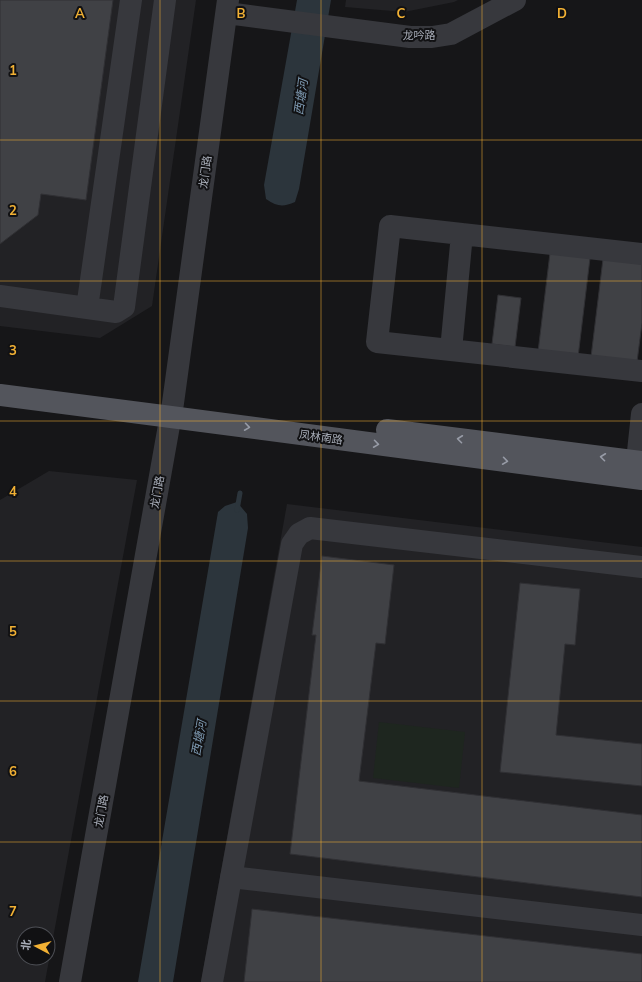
<svg xmlns="http://www.w3.org/2000/svg" width="642" height="982" font-family="Mulish,'Noto Sans SC',sans-serif">
<rect width="100%" height="100%" fill="#161618"/>
<path fill="#222225" fill-rule="evenodd" d="M0 0H196L152 306 100 338 0 326Z
M346 0H458L454 2 404 12 345 7Z
M49 471 137 480 45 982H0V500ZM24 934H48V958H24Z
M287 504 642 547V982H201Z"/>
<path fill="#1e261f" d="M379 722 465 732 459 788 373 778Z"/>
<path fill="#2c353c" d="M297 0H331L299 189 295 202C283 207 278 207 266 199L264 185Z
M237 502 247 514 248 528 173 982H138L218 512 225 506Z"/>
<g fill="none" stroke-linecap="round" stroke-linejoin="round">
<path stroke="#2c353c" stroke-width="5" d="M237 510 240 493"/>
</g>
<path fill="#404145" stroke="#303034" d="M0 0H113L86 200 41 194 38 215 0 244Z
M550 253 590 258 578 357 538 352Z
M603 259 642 264V323L637 362 591 357Z
M498 295 521 298 515 347 492 344Z
M322 556 394 565 385 644 376 643 359 781 642 815V897L290 854 316 635H312Z
M520 583 580 589 575 645 565 644 556 735 642 744V786L500 772Z
M252 909 642 954V982H244Z"/>
<g fill="none" stroke-linecap="round" stroke-linejoin="round">
<path stroke="#37383d" stroke-width="22" d="M227 13 410 37H432L451 34 515 0
M642 254 390 226 377 342 642 371
M0 296 116 312 124 307 165 0
M87 308 131 0
M451 350 462 234
M637 461 642 414
M231 877 642 925
M70 982 173 403 228 0
M212 982 292 544 299 534 310 528 642 567"/>
<path stroke="#53555c" stroke-width="22" d="M0 395 171 417 642 479
M387 430 642 462"/>
</g>
<defs><path id="oneway-chevron" d="M-2-3.5L2.5 0L-2 3.5" fill="none" stroke-width="1.6" stroke-linecap="round" stroke-linejoin="round"/></defs>
<g stroke="#979ba6">
<use href="#oneway-chevron" transform="translate(247 427) rotate(8)"/>
<use href="#oneway-chevron" transform="translate(460 439) rotate(-173)"/>
<use href="#oneway-chevron" transform="translate(376 444) rotate(8)"/>
<use href="#oneway-chevron" transform="translate(603 457) rotate(-173)"/>
<use href="#oneway-chevron" transform="translate(505 461) rotate(8)"/>
</g>
<path fill="none" stroke="#f2b134" stroke-width="1" stroke-opacity="0.55" d="M160 0V982M321 0V982M482 0V982M0 140H642M0 281H642M0 421H642M0 561H642M0 701H642M0 842H642"/>
<g text-anchor="middle" stroke-width="4" stroke-linejoin="round" paint-order="stroke">
<g font-size="11" fill="#a8adb8" stroke="#111113">
<text x="419" y="39">龙吟路</text>
<text transform="translate(205 172) rotate(-82)" y="4">龙门路</text>
<text transform="translate(321 437) rotate(8)" y="4">凤林南路</text>
<text transform="translate(157 492) rotate(-80)" y="4">龙门路</text>
<text transform="translate(101 811) rotate(-80)" y="4">龙门路</text>
</g>
<g font-size="12" font-style="italic" fill="#7f9bb3" stroke="#111113">
<text transform="translate(301 97) rotate(-82)" y="4">西塘河</text>
<text transform="translate(199 738) rotate(-80)" y="4">西塘河</text>
</g>
</g>
<g font-size="13" text-anchor="middle" font-weight="bold" fill="#f2b134" stroke="#111113" stroke-width="4" stroke-linejoin="round" paint-order="stroke">
<text x="80" y="18">A</text>
<text x="241" y="18">B</text>
<text x="401" y="18">C</text>
<text x="562" y="18">D</text>
<text x="13" y="75">1</text>
<text x="13" y="215">2</text>
<text x="13" y="355">3</text>
<text x="13" y="496">4</text>
<text x="13" y="636">5</text>
<text x="13" y="776">6</text>
<text x="13" y="916">7</text>
</g>
<g transform="translate(36 946) rotate(277)"><circle r="19" fill="#111113" stroke="#4d4f55"/>
<path d="M0-3L7 15L0 10L-7 15Z" fill="#f2b134"/>
<text y="-6" font-size="11" font-weight="bold" text-anchor="middle" fill="#a8adb8">北</text>
</g>
</svg>
